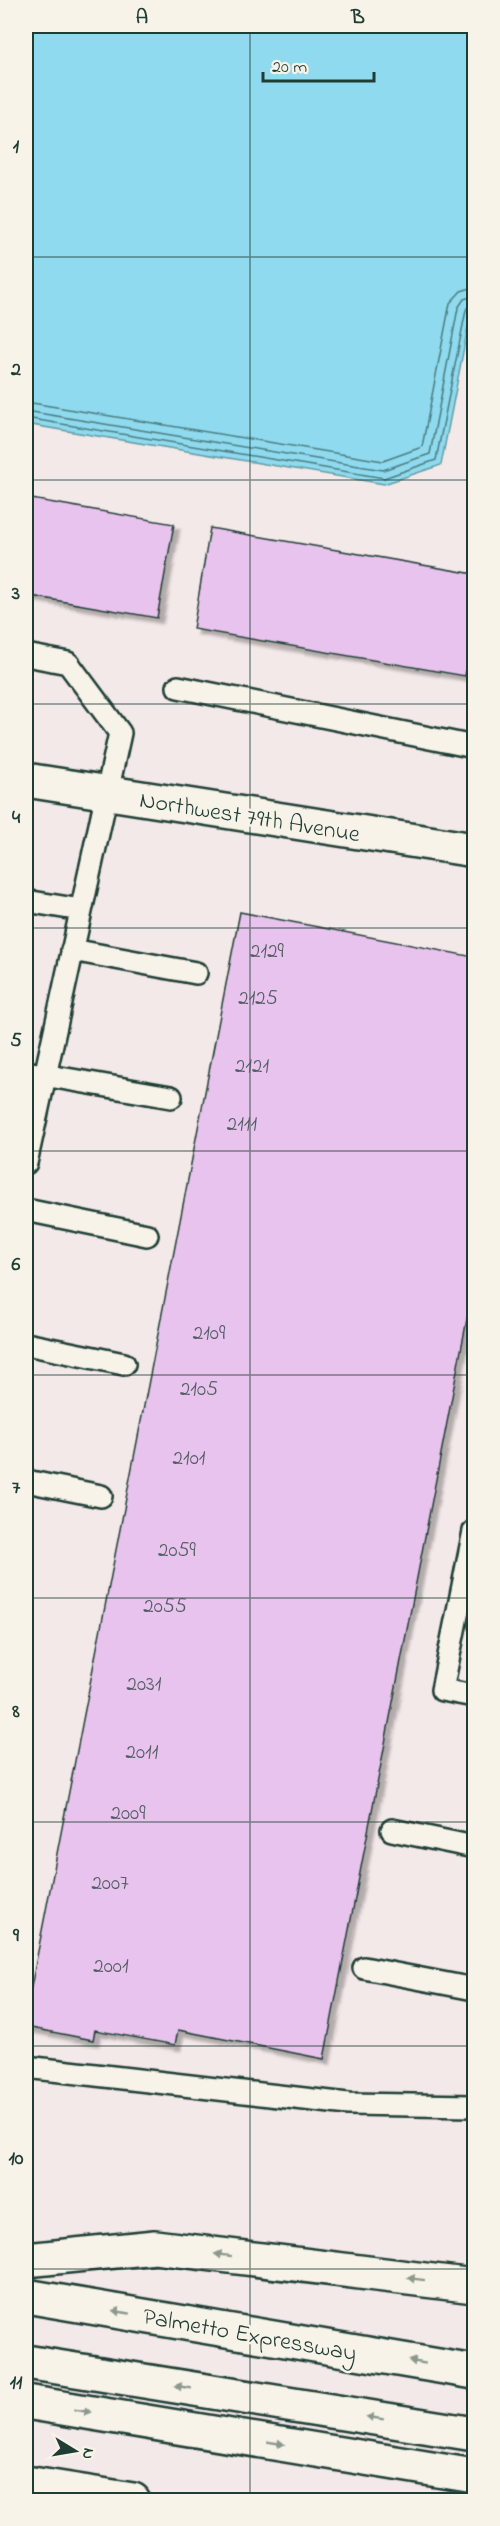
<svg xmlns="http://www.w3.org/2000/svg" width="500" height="2526" font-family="'Indie Flower',sans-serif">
<defs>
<filter id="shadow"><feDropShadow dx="5.5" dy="5.5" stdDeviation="1.5" flood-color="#0004"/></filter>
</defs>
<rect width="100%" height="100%" fill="#f4e9e9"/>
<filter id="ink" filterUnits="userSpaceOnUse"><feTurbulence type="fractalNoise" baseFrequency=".0167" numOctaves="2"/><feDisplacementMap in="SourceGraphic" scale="12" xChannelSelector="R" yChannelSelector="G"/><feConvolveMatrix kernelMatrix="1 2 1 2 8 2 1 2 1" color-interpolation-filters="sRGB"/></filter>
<g filter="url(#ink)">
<path fill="#8fdaef" stroke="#629ba4" stroke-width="1.5" d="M26 26H474V296L441 465 384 484 26 424Z"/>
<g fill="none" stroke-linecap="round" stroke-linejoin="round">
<path stroke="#4c7c7f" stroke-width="1.5" d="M26 402 383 461 422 447 450 303 461 291 474 287
M26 411 383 470 430 454 458 308 464 299 474 296
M26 418 384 478 436 460 466 310 469 305 474 304"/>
</g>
<path fill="#e8c3ee" stroke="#1f3d34" stroke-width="1.5" filter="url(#shadow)" d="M26 498 174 524 157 618 26 595Z
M210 528 474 574V625L465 676 193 629Z
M240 912 474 957V1283L324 2059 178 2030 175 2045 95 2030 93 2040 26 2027V2013Z"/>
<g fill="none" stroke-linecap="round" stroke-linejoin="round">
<defs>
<path id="service" d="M26 655 68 663 120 733 26 1163
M178 687 474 747
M26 901 81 910
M72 950 196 973
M26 1072 171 1097
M26 1210 147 1235
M26 1344 124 1364
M26 1481 101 1496
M474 1531 442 1690 474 1696
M392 1830 474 1847
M364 1968 474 1989
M26 2067 348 2104 474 2106"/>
<path id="minor" d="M26 780 474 850"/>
<path id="motorway" d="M26 2260 155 2247 474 2286
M26 2296 474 2372
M26 2362 474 2434
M26 2402 474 2476
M26 2483 133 2500"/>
</defs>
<use href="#service" stroke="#1f3d34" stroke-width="26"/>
<use href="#minor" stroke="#1f3d34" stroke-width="38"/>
<use href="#motorway" stroke="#1f3d34" stroke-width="38"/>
<use href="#service" stroke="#f7f3e8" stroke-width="21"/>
<use href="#minor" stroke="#f7f3e8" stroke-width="33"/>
<use href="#motorway" stroke="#f7f3e8" stroke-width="33"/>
</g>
<defs><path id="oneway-solid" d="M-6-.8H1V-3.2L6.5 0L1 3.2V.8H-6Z" transform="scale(1.5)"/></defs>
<g fill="#8b988e">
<use href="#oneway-solid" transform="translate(223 2255) rotate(-173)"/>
<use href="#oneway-solid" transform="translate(416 2279) rotate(-173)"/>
<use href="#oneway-solid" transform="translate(121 2312) rotate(-170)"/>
<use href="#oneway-solid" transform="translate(417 2362) rotate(-170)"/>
<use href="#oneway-solid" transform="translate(183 2387) rotate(-171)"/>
<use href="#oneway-solid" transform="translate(83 2411) rotate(9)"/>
<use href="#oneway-solid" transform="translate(375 2418) rotate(-171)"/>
<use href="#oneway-solid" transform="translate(276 2443) rotate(9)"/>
</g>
</g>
<path fill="none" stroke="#1f3d34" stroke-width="1.5" stroke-opacity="0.55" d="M250 26V2500M26 257H474M26 480H474M26 704H474M26 928H474M26 1151H474M26 1375H474M26 1598H474M26 1822H474M26 2046H474M26 2269H474"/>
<g text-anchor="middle" stroke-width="5" stroke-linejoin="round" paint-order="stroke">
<g font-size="21" fill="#515e62">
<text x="267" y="957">2129</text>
<text x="258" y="1004">2125</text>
<text x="252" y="1072">2121</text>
<text x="242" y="1130">2111</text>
<text x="209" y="1339">2109</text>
<text x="199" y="1395">2105</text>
<text x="189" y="1464">2101</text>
<text x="177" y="1556">2059</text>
<text x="165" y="1612">2055</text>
<text x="144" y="1690">2031</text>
<text x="142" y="1758">2011</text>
<text x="128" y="1819">2009</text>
<text x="110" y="1889">2007</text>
<text x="111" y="1972">2001</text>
</g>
<g font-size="24" fill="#1f3d34" stroke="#f7f3e8">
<text transform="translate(250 816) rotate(9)" y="8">Northwest 79th Avenue</text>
<text transform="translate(250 2334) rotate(10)" y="8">Palmetto Expressway</text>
</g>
</g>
<rect width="500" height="2526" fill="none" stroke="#f7f3e8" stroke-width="66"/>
<g transform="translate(75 2451) rotate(101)" stroke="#f7f3e8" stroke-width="4.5" paint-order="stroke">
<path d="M0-4.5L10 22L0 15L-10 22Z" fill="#1f3d34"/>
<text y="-9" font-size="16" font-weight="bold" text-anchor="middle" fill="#1f3d34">N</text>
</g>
<path d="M263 72v9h111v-9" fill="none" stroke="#1f3d34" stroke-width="3"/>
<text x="272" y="72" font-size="18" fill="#1f3d34" stroke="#f7f3e8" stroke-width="4.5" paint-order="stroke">20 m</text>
<rect x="33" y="33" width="434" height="2460" fill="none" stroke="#1f3d34" stroke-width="2"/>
<g font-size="20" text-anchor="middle" font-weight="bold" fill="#1f3d34">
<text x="142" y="23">A</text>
<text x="358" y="23">B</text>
<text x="16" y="152">1</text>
<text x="16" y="375">2</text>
<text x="16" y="599">3</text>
<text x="16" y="823">4</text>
<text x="16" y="1046">5</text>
<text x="16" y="1270">6</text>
<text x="16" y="1493">7</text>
<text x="16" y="1717">8</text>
<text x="16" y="1941">9</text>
<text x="16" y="2164">10</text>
<text x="16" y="2388">11</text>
</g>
</svg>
